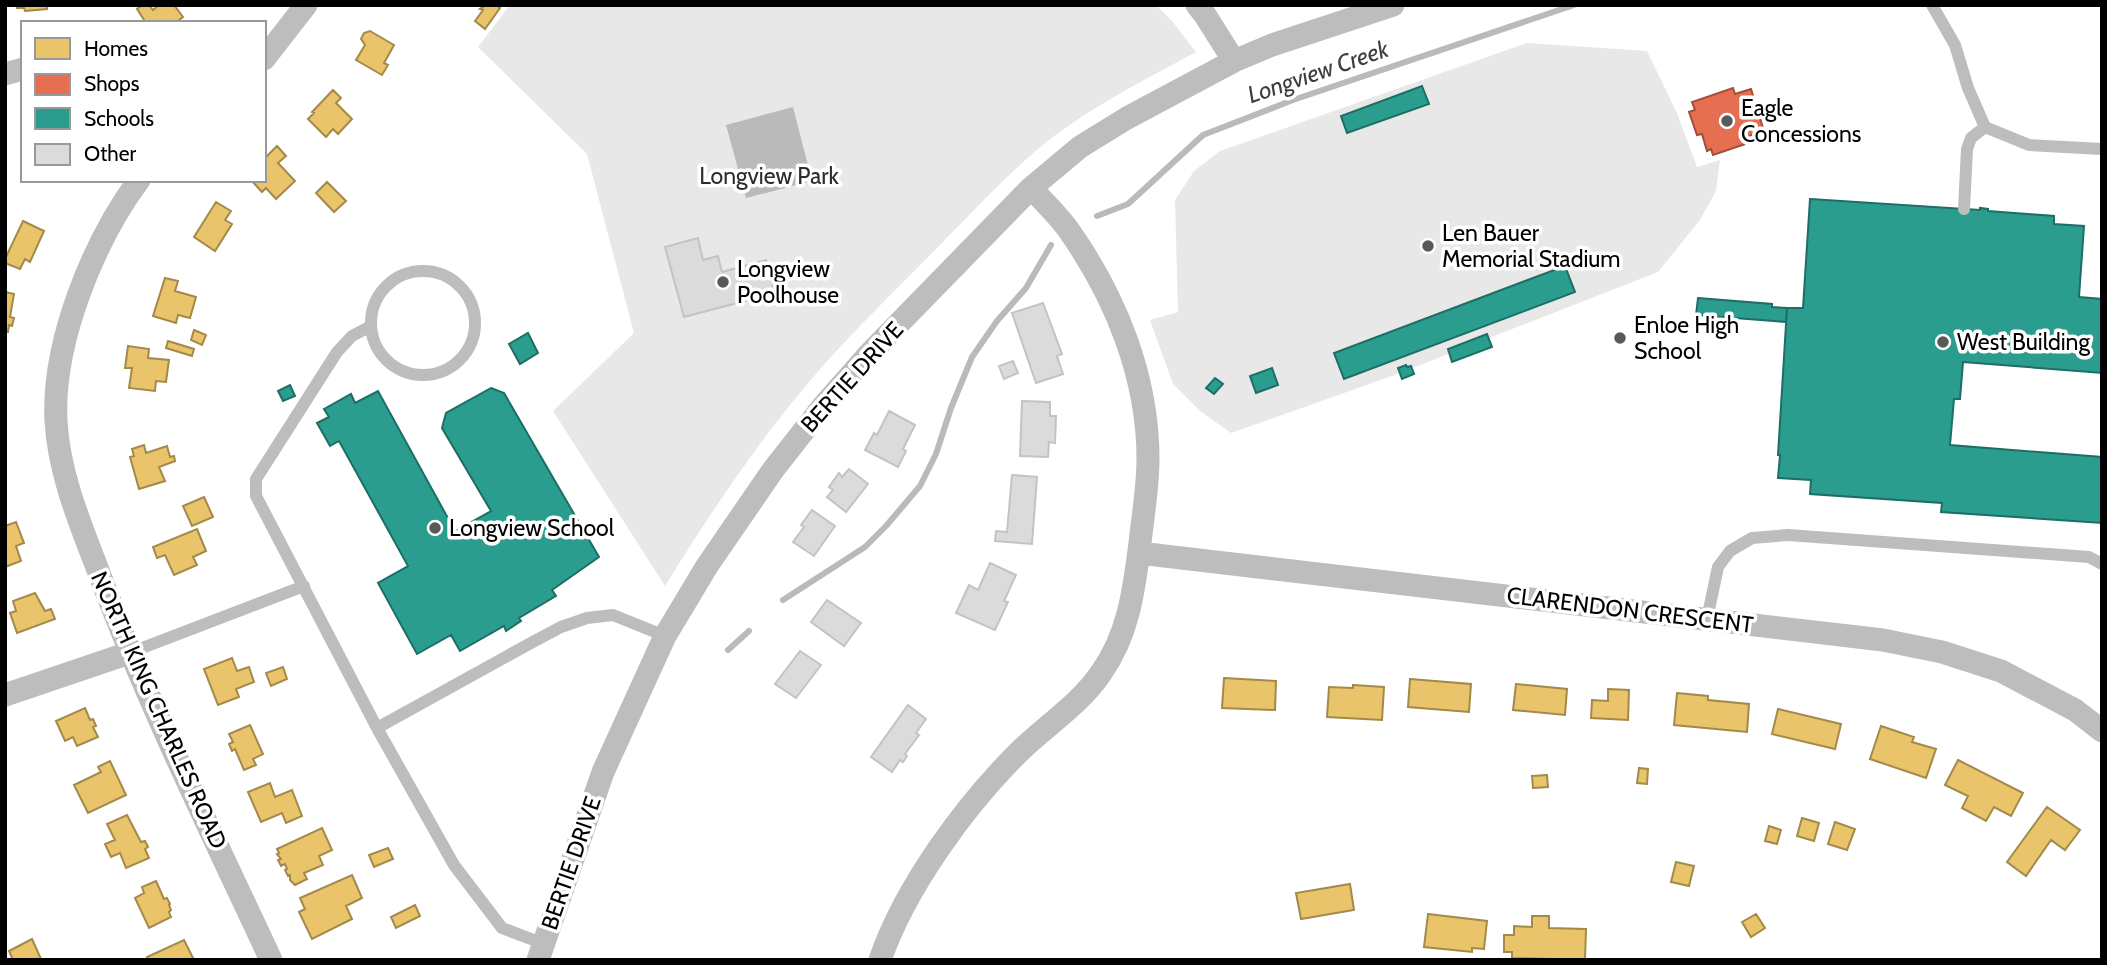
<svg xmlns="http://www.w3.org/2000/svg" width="2107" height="965" font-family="Cabin,sans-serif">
<rect width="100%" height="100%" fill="#fff"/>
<path fill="#e8e8e8" d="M510 5H1156L1172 21 1196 52C1142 81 1085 110 1038 149 1000 181 967 218 932 253 893 293 852 332 815 375 759 440 710 513 665 586L553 411 634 333 587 154 478 47Z
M1527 43 1647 51 1677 113 1697 167 1720 160 1716 191 1700 220 1658 272 1392 376 1231 433 1200 411 1173 384 1150 320 1178 312 1175 200 1194 171 1220 151Z"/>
<path fill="#bababa" d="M793 107 812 181 746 198 726 125Z"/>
<path fill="#e9c46a" stroke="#a3894a" stroke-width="2" d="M17 5H58L47 6V9L25 11 24 8H17Z
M142 5H149L153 10 159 5H174L183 17 175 23H146L137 9Z
M486 5H496L500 8 485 29 475 21 483 10 480 9Z
M370 31 394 45 384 63 388 65 382 75 356 60 365 45 361 39 364 33Z
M333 90 341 98 336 103 352 119 338 134 333 129 326 137 308 119 314 113 312 112Z
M277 146 286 156 278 163 295 181 276 199 266 188 262 192 251 180H264V159Z
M327 182 346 201 334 212 316 193Z
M216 202 231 211 225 220 232 224 215 251 194 237Z
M23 221 44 231 30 262 25 259 20 269 5 263V259Z
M165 278 178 281 175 291 196 297 190 318 178 315 176 323 153 316Z
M5 292 14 294 10 317 14 318 12 326 9 325 8 332H5Z
M194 330 206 335 202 345 191 340Z
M168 341 194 349 192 356 166 348Z
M128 346 149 349 148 358 169 360 166 382 156 381 155 391 129 388 132 368H125Z
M144 445 146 453 167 446 170 457 174 456 175 461 159 467 165 481 139 489 130 457 134 456 132 449Z
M204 497 213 517 192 526 183 506Z
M16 522 24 543 16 546 21 561 5 567V526Z
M197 529 206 551 193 557 197 565 174 575 165 555 157 558 153 547Z
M35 593 45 611 51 609 55 619 17 633 10 613 16 611 13 601Z
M232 658 237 671 249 667 254 682 236 689 239 697 218 705 204 669Z
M283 667 287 679 271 686 266 673Z
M1224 678 1276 681 1275 710 1222 708Z
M1410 679 1471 684 1469 712 1408 707Z
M1516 684 1567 689 1565 715 1513 710Z
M1353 685 1384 687 1382 720 1327 717 1329 687 1353 688Z
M1608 689 1629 690 1628 720 1591 718 1592 700 1608 701Z
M1677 693 1708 696V700L1749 704 1747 732 1674 725Z
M85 708 90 720 93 719 96 726 93 727 98 737 77 746 73 737 65 741 56 721Z
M1778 709 1841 724 1835 749 1772 734Z
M250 725 263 754 253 759 256 765 244 770 235 749 232 751 229 744 233 742 229 734Z
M1881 726 1914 737 1912 742 1936 749 1926 778 1870 759Z
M1958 760 2023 793 2011 816 1994 807 1986 821 1962 808 1968 796 1945 785Z
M110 761 126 795 88 813 74 785 101 772 98 767Z
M1639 768 1648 769 1647 784 1637 783Z
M1547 775 1548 787 1533 788 1532 776Z
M270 783 275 797 292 790 302 816 286 823 282 813 261 822 248 792Z
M2047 807 2080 830 2065 850 2051 840 2026 876 2007 862Z
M127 815 141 842 145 841 148 847 145 849 149 858 126 868 120 853 111 857 105 844 115 840 107 824Z
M1802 818 1819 823 1814 841 1797 836Z
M1835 822 1855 829 1847 850 1828 844Z
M1769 826 1781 830 1777 844 1765 841Z
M322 828 332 850 319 856 323 865 304 873 307 879 295 885 290 880V875L288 876 285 870 287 869 285 864 281 866 278 860 281 859 277 854 279 853 277 849Z
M388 848 393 859 374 867 369 855Z
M1676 862 1694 866 1689 886 1671 882Z
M352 875 362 898 346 906 352 919 312 939 299 912 305 909 300 898Z
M156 881 164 899 167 898 170 904 169 905 171 910 169 912 171 917 149 928 135 898 144 893 142 887Z
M1350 884 1354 910 1301 919 1296 893Z
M415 905 420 916 396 928 391 917Z
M1428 914 1487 921 1484 949 1472 948V952L1424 947Z
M1756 914 1765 928 1751 937 1742 922Z
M1532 916H1549V928L1586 929 1585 960 1512 958V952H1504V935H1514V926L1532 927Z
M32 939 41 959 13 960 9 951Z
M184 940 194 960H148L147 957Z"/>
<path fill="#e76f51" stroke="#a24e39" stroke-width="2" d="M1733 88 1735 94 1751 89 1764 131 1749 136 1751 142 1713 155 1711 149 1707 151 1702 134 1697 135 1689 112 1695 110 1692 102Z"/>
<path fill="#2a9d8f" stroke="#1d6e64" stroke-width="2" d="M1422 86 1429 104 1347 133 1341 116Z
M1810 199 1980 210V208L1988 209V211L2054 216V224L2084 226 2079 297 2102 299V373L1963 362 1960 399H1954L1950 445 2102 457V523L1941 512 1942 503 1810 494 1811 480 1778 478 1780 455H1778L1787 308H1803Z
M1565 266 1575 292 1344 379 1334 353Z
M1698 298 1772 304V307L1787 308 1786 322 1696 315Z
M528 333 538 353 520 364 509 344Z
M1487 334 1492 347 1452 362 1448 349Z
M1406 365 1407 367 1411 366 1414 374 1402 379 1398 368Z
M1272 368 1278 385 1256 393 1250 376Z
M1215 378 1223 384 1214 394 1206 388Z
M290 385 295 396 283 401 278 391Z
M491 388 504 393 599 557 552 590 556 596 519 618 521 621 506 631 504 626 460 651 451 635 417 654 378 583 408 566 339 441 330 446 317 423 329 417 324 409 351 394 355 403 378 391 455 531 491 511 442 428 446 413Z"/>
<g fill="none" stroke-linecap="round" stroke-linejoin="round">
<path stroke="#bababa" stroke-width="6" d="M1097 216 1128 204 1203 135 1293 100 1574 5
M783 600 865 547 886 526 920 486 936 454 951 408 972 357 997 321 1026 288 1051 245
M728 650 749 631"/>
</g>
<path fill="#dbdbdb" stroke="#c3c3c3" stroke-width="2" d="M698 238 703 260 718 256 722 272 766 260 775 293 684 317 665 247Z
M1043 303 1062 354 1057 356 1063 374 1036 383 1012 313Z
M1013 361 1018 373 1004 379 999 366Z
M1022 401 1050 402V416H1056L1055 443 1049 442 1048 457 1020 456Z
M889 411 915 425 903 449 906 451 898 467 865 450 874 433 877 435Z
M849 469 868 484 846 512 827 497 833 490 829 487 839 473 842 477Z
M1012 475 1037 477 1032 544 995 541 996 531 1007 532Z
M812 510 835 526 814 556 793 542 804 527 801 525Z
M990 563 1016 575 1004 601 1008 602 995 630 956 613 969 585 978 590Z
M827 600 861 623 844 646 811 622Z
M800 651 821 665 796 698 775 684Z
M908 705 926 719 916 733 919 735 905 754 907 756 903 762 900 760 892 772 871 757Z"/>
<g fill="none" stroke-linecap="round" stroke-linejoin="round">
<path stroke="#bdbdbd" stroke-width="12" d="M1932 5 1955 45 1968 88 1985 127 2029 145 2102 149
M1964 209 1967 149 1971 138 1985 127
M371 323a52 52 0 1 1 104 0a52 52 0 1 1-104 0Z
M371 326 352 336 337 352 256 479V496L377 728
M1707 619 1718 567 1730 551 1752 538 1788 535 2089 557 2102 564
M129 653 304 586
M544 944 502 928 454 865 377 728 529 644 561 627 587 618 613 615 665 636"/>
<path stroke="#bdbdbd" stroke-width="23" d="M1197 5 1205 15 1234 61
M264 59 306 5
M5 74 23 69
M139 180C93 242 52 343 56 421 59 476 82 528 101 578 150 708 212 833 271 960
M1139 553 1883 640 1942 652 2001 671 2075 710 2102 731
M5 695 129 653
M538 960 603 772 665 636 707 566 773 470 824 405 869 354 1031 188 1080 147 1127 118 1234 61 1272 45 1393 5
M880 960C905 887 966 804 1021 750 1047 725 1081 703 1101 673 1129 634 1134 589 1140 543 1143 515 1148 487 1148 459 1148 377 1116 298 1070 232 1059 216 1044 202 1031 188"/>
</g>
<g fill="#595959" stroke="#fff" stroke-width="2.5">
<circle cx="1727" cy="121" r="7"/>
<circle cx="1428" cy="246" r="7"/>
<circle cx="723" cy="282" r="7"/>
<circle cx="1620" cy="338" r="7"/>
<circle cx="1943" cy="342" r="7"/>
<circle cx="435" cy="528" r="7"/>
</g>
<g text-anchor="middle" stroke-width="7" stroke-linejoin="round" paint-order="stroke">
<g font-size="23" fill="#000" stroke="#fff" text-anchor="start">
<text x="1741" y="116">Eagle<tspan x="1741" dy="26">Concessions</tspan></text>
<text x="1442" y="241">Len Bauer<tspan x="1442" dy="26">Memorial Stadium</tspan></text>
<text x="737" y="277">Longview<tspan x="737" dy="26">Poolhouse</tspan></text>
<text x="1634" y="333">Enloe High<tspan x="1634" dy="26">School</tspan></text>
<text x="1957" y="350">West Building</text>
<text x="449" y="536">Longview School</text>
</g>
<g font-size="23" fill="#2c2c2c" stroke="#fff">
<text x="769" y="184">Longview Park</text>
</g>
<g font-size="23" fill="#000" stroke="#fff">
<text transform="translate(852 377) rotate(-48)" y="8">BERTIE DRIVE</text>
<text transform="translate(1630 610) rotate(7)" y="8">CLARENDON CRESCENT</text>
<text transform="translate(159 710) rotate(66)" y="8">NORTH KING CHARLES ROAD</text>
<text transform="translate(571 863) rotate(-71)" y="8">BERTIE DRIVE</text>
</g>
<g font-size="24" font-style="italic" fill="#3d3d3d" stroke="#fff">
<text transform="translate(1318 72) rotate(-19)" y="8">Longview Creek</text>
</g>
</g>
<rect width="2107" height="965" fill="none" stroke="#000000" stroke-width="14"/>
<rect x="21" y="21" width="245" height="161" fill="#ffffff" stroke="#999999" stroke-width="2"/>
<rect x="35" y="38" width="35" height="21" fill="#e9c46a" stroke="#999999" stroke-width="2"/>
<text x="84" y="56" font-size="21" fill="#000000">Homes</text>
<rect x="35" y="74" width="35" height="21" fill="#e76f51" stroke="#999999" stroke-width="2"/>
<text x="84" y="91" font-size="21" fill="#000000">Shops</text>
<rect x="35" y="108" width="35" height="21" fill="#2a9d8f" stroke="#999999" stroke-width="2"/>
<text x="84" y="126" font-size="21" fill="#000000">Schools</text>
<rect x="35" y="144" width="35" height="21" fill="#dbdbdb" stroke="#999999" stroke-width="2"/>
<text x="84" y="161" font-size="21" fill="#000000">Other</text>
</svg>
